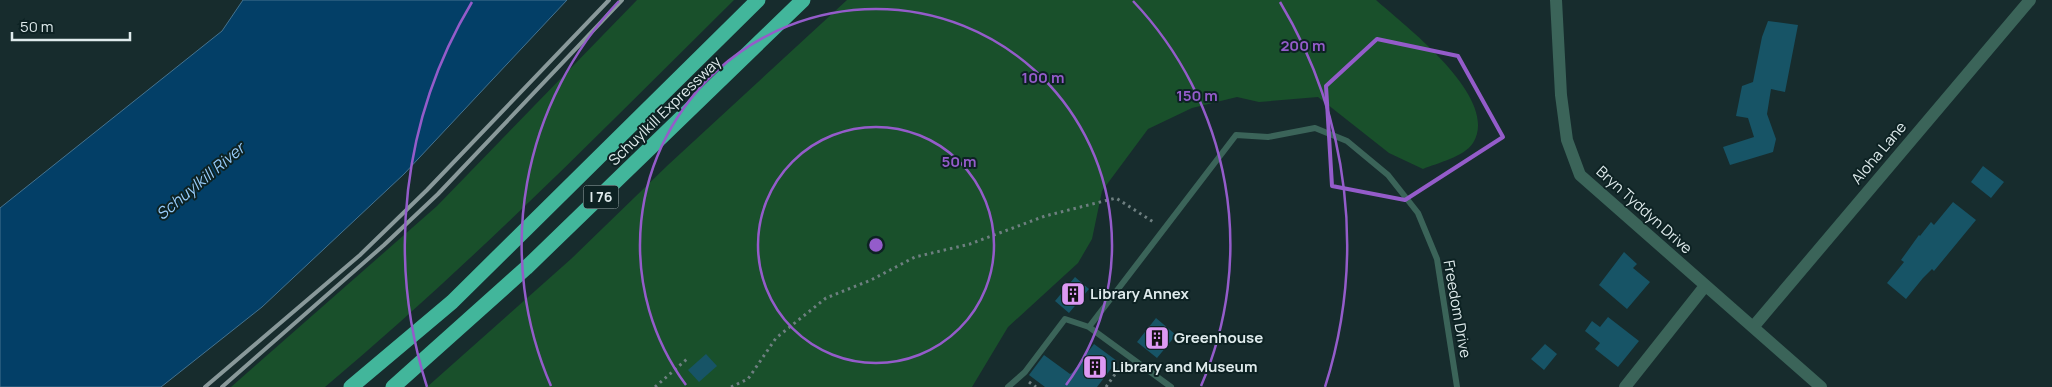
<svg xmlns="http://www.w3.org/2000/svg" width="2052" height="387" font-family="Manrope,sans-serif">
<rect width="100%" height="100%" fill="#172c2d"/>
<path fill="#19502b" d="M637 0H734C601 132 469 266 325 387H231L437 206Z
M847 0H1376C1405 26 1501 98 1473 143 1464 157 1437 163 1423 169L1389 153 1318 97 1259 102 1237 97 1192 108 1148 129 1102 191 1092 239 1078 263 1008 327 972 387H427L571 259 668 165Z"/>
<path fill="#033f67" stroke="#45738f" d="M243 0H567L404 174 262 307 161 387H0V208L222 31Z"/>
<path fill="#175466" d="M1768 21 1798 25 1785 92 1771 89 1767 114 1776 139 1773 152 1730 165 1723 147 1754 137 1748 118 1736 116 1742 86 1753 82 1762 37Z
M1983 166 2004 182 1991 198 1971 182Z
M1953 202 1976 220 1934 271 1932 269 1923 278 1906 299 1887 283 1904 262 1901 260 1919 235 1920 236 1931 222 1934 225Z
M1624 252 1637 264 1633 268 1650 282 1627 309 1599 285Z
M1075 277 1089 289 1069 313 1055 301Z
M1608 317 1639 341 1618 367 1595 349 1600 343 1585 331 1592 321 1600 327Z
M1156 318 1176 335 1157 358 1137 342Z
M1094 344 1117 361 1097 387H1045L1029 375 1044 355 1070 374 1072 373Z
M1545 344 1557 354 1544 370 1531 359Z
M706 354 717 366 699 382 688 370Z"/>
<g fill="none" stroke-linecap="round" stroke-linejoin="round">
<path stroke="#6e7f80" stroke-width="3" stroke-dasharray="2.5 4" stroke-linecap="butt" d="M1029 382 1036 387
M655 387 687 359
M731 387 748 379 776 338 826 298 871 280 915 257 970 244 1045 216 1116 198 1155 223
M1106 387 1123 363"/>
<path stroke="#3b6459" stroke-width="6" d="M1089 327 1171 387
M1008 387 1025 372 1065 319 1089 327 1236 135 1268 137 1315 128 1347 141 1388 175 1418 213 1437 259 1457 387"/>
<path stroke="#3b6459" stroke-width="12" d="M1556 0 1561 95 1567 140 1580 175 1821 387
M1754 326 2030 0
M1625 387 1705 286"/>
<path stroke="#42b69b" stroke-width="15" d="M351 387 452 302 758 0
M393 387 526 268 803 0"/>
<path stroke="#89999a" stroke-width="4" d="M205 387 360 255 427 190 609 0
M222 387 384 245 438 194 622 0"/>
</g>
<path fill="none" stroke="#945cca" stroke-width="4" stroke-linejoin="round" d="M1377 39 1458 56 1503 137 1405 200 1332 186 1326 86Z"/>
<g fill="none" stroke="#945cca" stroke-width="2.5">
<circle cx="876" cy="245" r="118"/>
<path d="M686 385A236 236 0 1 1 1066 385"/>
<path d="M551 386A354 354 0 0 1 619 1M1133 1A354 354 0 0 1 1201 386"/>
<path d="M427 387A471 471 0 0 1 472 2M1280 2A471 471 0 0 1 1325 387"/>
</g>
<defs>
<symbol id="building-square" viewBox="-11 -11 22 22"><rect x="-9" y="-9" width="18" height="18" rx="4" fill="#dd99f3" stroke="#0d2223"/><path d="M-4-6H4V6H1V3H-1V6H-4ZM-2.5-4.3h1.7v1.8h-1.7ZM.8-4.3h1.7v1.8H.8ZM-2.5-1h1.7V.8h-1.7ZM.8-1h1.7V.8H.8Z" fill="#111"/></symbol>
</defs>
<g fill-rule="evenodd">
<use href="#building-square" x="1059" y="280" width="28" height="28"/>
<use href="#building-square" x="1143" y="324" width="28" height="28"/>
<use href="#building-square" x="1081" y="353" width="28" height="28"/>
</g>
<g text-anchor="middle" stroke-width="4" stroke-linejoin="round" paint-order="stroke">
<rect fill="#0d2223" stroke="#a0afb0" stroke-width="1" x="583.5" y="185.5" width="35" height="23" rx="4"/>
<g font-size="14" font-weight="bold" fill="#dfebec">
<text x="601" y="202">I 76</text>
</g>
<g font-size="15" fill="#dfebec" stroke="#0d2223">
<text transform="translate(665 111) rotate(-44)" y="5">Schuylkill Expressway</text>
<text transform="translate(1879 153) rotate(-50)" y="5">Aloha Lane</text>
<text transform="translate(1644 210) rotate(42)" y="5">Bryn Tyddyn Drive</text>
<text transform="translate(1457 309) rotate(80)" y="5">Freedom Drive</text>
</g>
<g font-size="15" font-weight="bold" fill="#dfebec" stroke="#0d2223" text-anchor="start">
<text x="1090" y="299">Library Annex</text>
<text x="1174" y="343">Greenhouse</text>
<text x="1112" y="372">Library and Museum</text>
</g>
<g font-size="16" font-style="italic" fill="#98ccfa" stroke="#0d2223">
<text transform="translate(200 181) rotate(-40)" y="6">Schuylkill River</text>
</g>
</g>
<circle cx="876" cy="245" r="8" fill="#945cca" stroke="#0d2223" stroke-width="2.5"/>
<g font-size="15" text-anchor="middle" font-weight="bold" fill="#945cca" stroke="#0d2223" stroke-width="4" stroke-linejoin="round" paint-order="stroke">
<text x="1303" y="51">200 m</text>
<text x="1043" y="83">100 m</text>
<text x="1197" y="101">150 m</text>
<text x="959" y="167">50 m</text>
</g>
<path d="M12 32v8h118v-8" fill="none" stroke="#dfebec" stroke-width="2.5"/>
<text x="20" y="32" font-size="15" fill="#dfebec" stroke="#0d2223" stroke-width="4" paint-order="stroke">50 m</text>
</svg>
